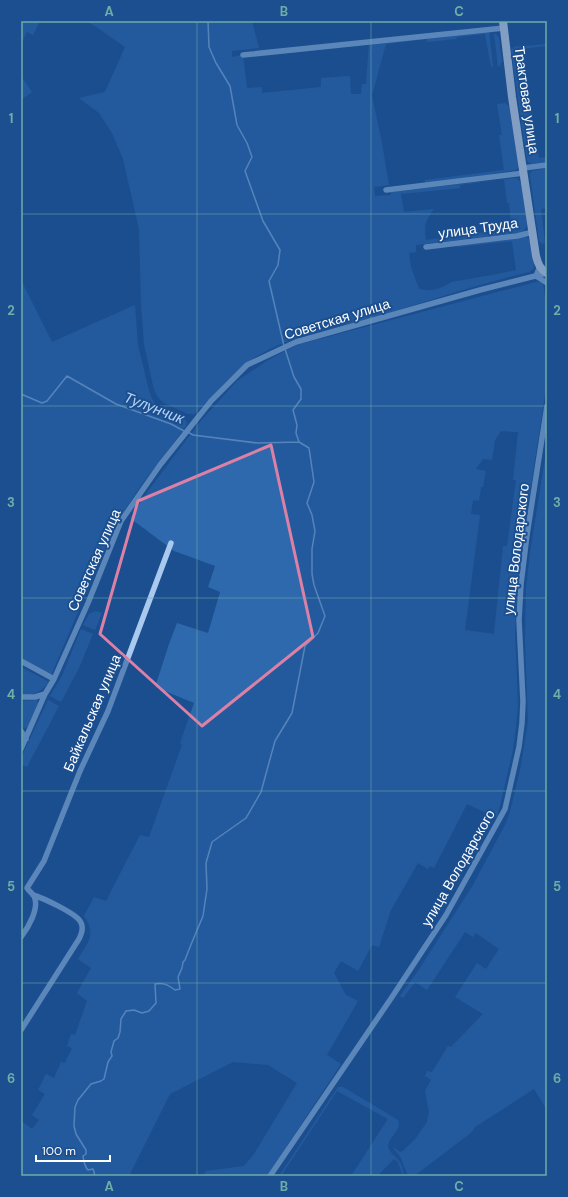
<svg xmlns="http://www.w3.org/2000/svg" width="568" height="1197" font-family="'DM Sans',sans-serif">
<rect width="100%" height="100%" fill="#1b4f8f"/>
<path fill="#2e69ad" fill-rule="evenodd" d="M21 21H40L33 35 27 32 21 44Z
M86 21H252L259 48 232 51V57L243 55 247 88 262 87V93L321 87V78L350 76 351 94H361L362 84H366L369 43 489 31 493 66 491 67 485 34 457 37 456 39 427 42V39L386 44 372 95 373 101 382 143 389 185 374 187 375 196 391 195V192L515 178 518 179 521 184 527 225C525 230 523 232 519 233L416 245V252L409 253 411 267 419 289C430 292 442 289 451 282L498 274 516 270 512 241 457 247V246L525 237 528 238 531 243 534 267 533 269 529 272C475 285 422 303 368 319 331 329 293 335 259 355 233 370 216 394 194 414H188L164 403 158 397 154 390 144 344 141 303 139 229 123 159 112 133 99 113 79 98 105 92 125 47 95 26ZM504 179 507 203H509L512 231 487 234 486 232 426 240C424 226 425 221 434 209L404 212 401 194 460 188V185Z
M494 33 497 35 499 38 502 61 500 66 498 67Z
M547 44V46L521 49 527 92 539 158 547 157V162C540 163 533 166 527 161L511 50 514 47Z
M21 76 32 92 21 100Z
M505 103 509 106 519 166 516 170 425 184V180L504 170 499 135H502L497 104Z
M547 168V208L541 209 545 243 542 244 539 241 530 174 532 171Z
M21 280 52 342 135 305 138 345 148 387 152 399 159 408 169 414 184 419 187 422 186 426 140 487 116 523 51 675 21 658Z
M536 282H542L543 284 547 308V382L521 550 516 607 515 633 518 705 516 726 513 750 497 818 467 804 434 868 430 866 428 869 418 863 391 910 379 947 372 945 358 971 341 961 334 973 346 995 358 1001 327 1055 341 1064 267 1176H203L206 1171 244 1166 254 1154 297 1083 268 1065 233 1062 170 1094 130 1174 132 1176H21V1121L32 1129 39 1120 32 1115 45 1094 38 1090 46 1074 54 1078 61 1062 65 1063 72 1048 67 1046 71 1034 75 1035 87 1001 77 993 91 968 78 959C88 942 97 935 84 916L94 897 106 901 140 835 149 837 182 745 180 743 194 703 155 687 169 644 177 623 208 633 220 592 208 587 215 566 174 551 130 518 148 491 200 422 237 381 270 359 297 345ZM501 431 518 432 513 480H516L507 546H503L494 634 465 630 480 515 471 514 473 500 479 501 481 487H483L486 471 476 469 483 459 492 460 495 440Z
M547 446V1110L534 1089 475 1127 472 1132 414 1176H408L400 1156 393 1148V1147L400 1152 403 1151 416 1138 427 1122 429 1112 425 1091 431 1080 425 1076 427 1071 432 1072 448 1046 451 1047 483 1014 455 997 477 963 486 969 499 949 476 933 473 937 465 932 427 990 415 982 403 998 400 996 420 968 473 885 506 823 510 812 521 766 528 721 525 641 526 589 530 553Z
M96 611 102 613 95 630 83 625 89 614Z
M81 629 93 634 79 668 61 702 50 696 62 676Z
M21 667 49 682C41 692 34 695 21 696Z
M37 700 38 704 28 727 24 728 21 725V701Z
M48 700 59 706 27 767 21 764V758Z
M338 1087H343L398 1120C402 1131 389 1136 388 1146 388 1152 396 1156 399 1161 402 1165 403 1171 404 1176H403L398 1162 394 1159 377 1176H351L388 1119 337 1091 281 1176H279Z"/>
<g fill="none" stroke-linecap="round" stroke-linejoin="round">
<path stroke="#9cc4f0" stroke-width="1.5" d="M208 21 209 47 216 63 230 86 237 125 247 143 252 157 245 171 263 221 280 250 278 265 269 281 284 346
M21 394 42 403 47 401 67 376 116 404 171 424 184 431
M188 432 193 435 257 443 299 442
M95 1176 94 1172 93 1169 88 1170C84 1166 84 1161 83 1156L86 1154V1150L76 1134 74 1126 75 1107 78 1100 91 1084 101 1081 104 1079 108 1062 112 1056 111 1052 114 1041 118 1038 120 1032 121 1019 126 1011 134 1010 142 1013 149 1011 156 1003 155 984C163 982 168 985 175 990L180 989 178 977 182 968 183 962 185 960 190 947 203 916 207 889 206 863 212 842 246 818 261 792 275 741 292 713 305 646 318 633 325 616 314 585 312 574V549L315 531 312 515 307 503 314 482 309 448 299 442 296 433 297 425 293 410 301 399V389L294 377 285 349"/>
<path stroke="#a9c9ee" stroke-width="5.5" d="M243 55 504 28
M523 168 547 165
M386 190 524 173
M426 247 517 236 533 232
M540 266 536 276 547 283
M21 661 54 679
M21 697H35L45 694
M21 731 26 739
M21 749 45 694 54 679 88 603 121 521 160 465 211 401 247 365 296 342 480 290 547 273
M21 937C28 928 40 908 34 896 32 893 29 891 27 888L44 861 80 771 108 711 171 543
M21 1030 79 939C82 933 84 926 80 921 75 913 43 898 33 895
M270 1176 392 997 446 915 505 809 519 747 522 723 523 701 519 620 521 584 527 535 547 406"/>
<path stroke="#fff" stroke-width="8" d="M503 21 512 97 536 256C538 264 540 269 547 273"/>
</g>
<path d="M0 0H568V1197H0ZM271 445 313 637 202 726 100 634 138 501Z" fill="#1b4f8f" fill-opacity=".55" fill-rule="evenodd"/>
<path fill="none" stroke="#dd80a5" stroke-width="3" stroke-linejoin="round" d="M271 445 313 637 202 726 100 634 138 501Z"/>
<path fill="none" stroke="#6fada8" stroke-width="1" stroke-opacity="0.55" d="M197 21V1176M371 21V1176M21 214H547M21 406H547M21 598H547M21 791H547M21 983H547"/>
<g text-anchor="middle" stroke-width="4" stroke-linejoin="round" paint-order="stroke">
<g font-size="14" fill="#fff" stroke="#1b4f8f">
<text transform="translate(527 100) rotate(82)" y="5">Трактовая улица</text>
<text transform="translate(478 228) rotate(-8)" y="5">улица Труда</text>
<text transform="translate(337 319) rotate(-17)" y="5">Советская улица</text>
<text transform="translate(516 549) rotate(-83)" y="5">улица Володарского</text>
<text transform="translate(94 560) rotate(-66)" y="5">Советская улица</text>
<text transform="translate(92 713) rotate(-67)" y="5">Байкальская улица</text>
<text transform="translate(458 868) rotate(-60)" y="5">улица Володарского</text>
</g>
<g font-size="15" font-style="italic" fill="#b5d3f5" stroke="#1b4f8f">
<text transform="translate(154 408) rotate(21)" y="5">Тулунчик</text>
</g>
</g>
<rect width="568" height="1197" fill="none" stroke="#1b4f8f" stroke-width="44"/>
<path d="M36 1155v6h74v-6" fill="none" stroke="#ffffff" stroke-width="2"/>
<text x="42" y="1155" font-size="12" fill="#ffffff" stroke="#1b4f8f" stroke-width="3" paint-order="stroke">100 m</text>
<rect x="22" y="22" width="524" height="1153" fill="none" stroke="#6fada8" stroke-width="1.5"/>
<g font-size="13" text-anchor="middle" font-weight="bold" fill="#6fada8">
<text x="109" y="16">A</text>
<text x="284" y="16">B</text>
<text x="459" y="16">C</text>
<text x="11" y="123">1</text>
<text x="557" y="123">1</text>
<text x="11" y="315">2</text>
<text x="557" y="315">2</text>
<text x="11" y="507">3</text>
<text x="557" y="507">3</text>
<text x="11" y="699">4</text>
<text x="557" y="699">4</text>
<text x="11" y="891">5</text>
<text x="557" y="891">5</text>
<text x="11" y="1083">6</text>
<text x="557" y="1083">6</text>
<text x="109" y="1191">A</text>
<text x="284" y="1191">B</text>
<text x="459" y="1191">C</text>
</g>
</svg>
